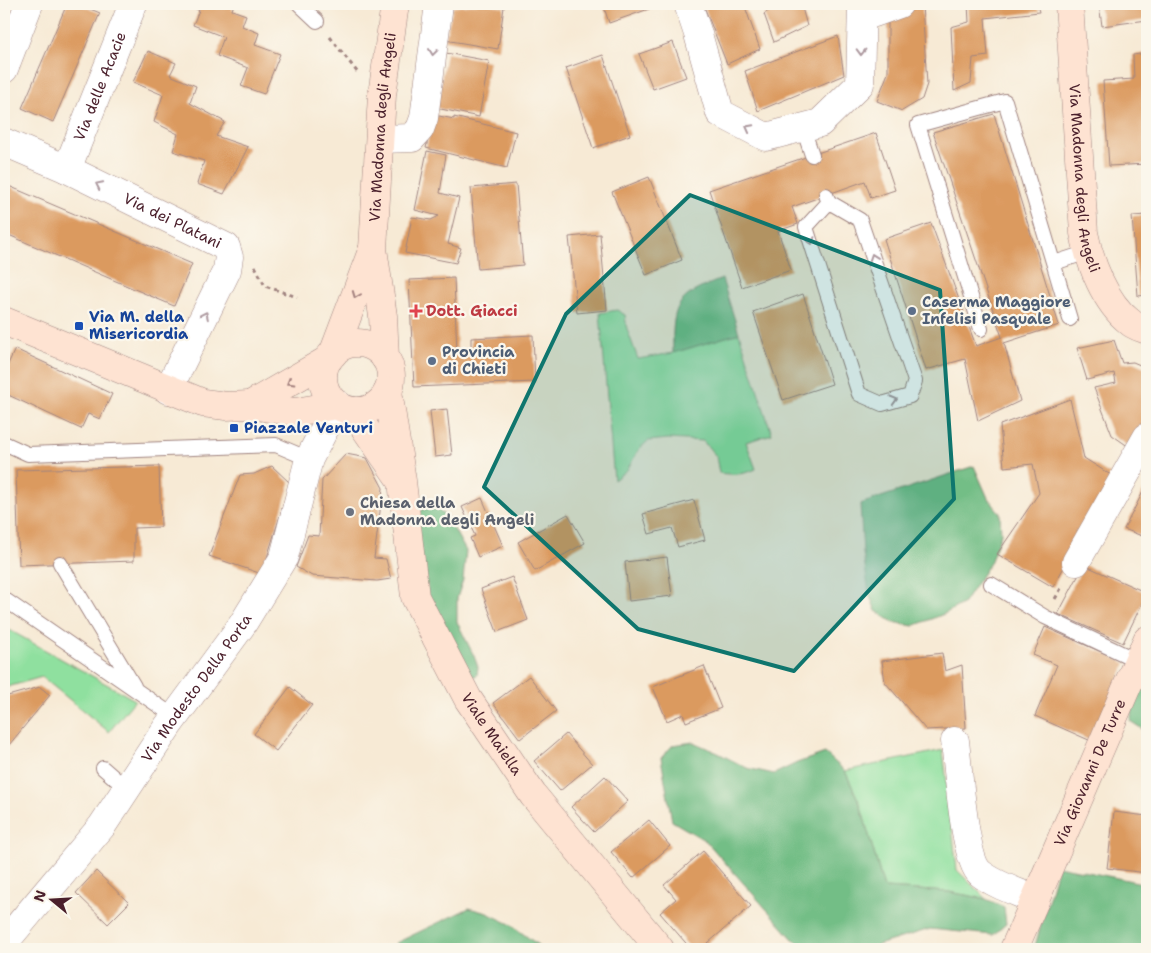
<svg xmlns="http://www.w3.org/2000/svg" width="1151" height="953" font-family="'Shantell Sans',sans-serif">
<rect width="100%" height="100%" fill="#fbf7ec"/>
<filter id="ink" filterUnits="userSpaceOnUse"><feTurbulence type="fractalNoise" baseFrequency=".02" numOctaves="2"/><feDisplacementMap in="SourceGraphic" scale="10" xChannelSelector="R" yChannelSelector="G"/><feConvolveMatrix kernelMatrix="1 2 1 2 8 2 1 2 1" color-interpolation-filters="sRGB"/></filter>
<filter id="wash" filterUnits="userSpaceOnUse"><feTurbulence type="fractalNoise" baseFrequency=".0096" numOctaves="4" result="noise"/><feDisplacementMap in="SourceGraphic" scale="20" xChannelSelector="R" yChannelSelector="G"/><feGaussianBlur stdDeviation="1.12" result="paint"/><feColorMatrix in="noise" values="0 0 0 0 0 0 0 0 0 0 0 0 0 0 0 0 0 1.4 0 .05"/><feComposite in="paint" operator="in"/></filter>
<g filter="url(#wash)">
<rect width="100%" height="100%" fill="#f7ead5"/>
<path fill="#8fe09f" stroke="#6c8065" d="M617 310 625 315 627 329 638 359 673 353 739 333 772 434 746 442 756 469C743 475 733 475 719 473L716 456 703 441 668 439 648 441 639 449 627 470 614 480 600 313Z
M4 627 135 700 109 732 42 677 4 688Z
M943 750 957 870 986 899 949 892 884 888 860 804 845 771Z"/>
<path fill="#73be86" stroke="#5e6e58" d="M722 279 739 333 673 353C672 304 675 297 722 279Z
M974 466 988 498 1000 513 1001 534 990 563 964 603 944 614 913 626 893 622 876 611 869 594 863 553 860 504Z
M428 508 438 510 447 517 466 551 463 580 457 598V622L474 656 478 667 477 675 469 678 425 602 411 513Z
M1144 662 1147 663V732L1130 721Z
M693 742 718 753 747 768 774 774 797 763 825 753 845 771 860 804 884 888 949 892 986 899 1004 907 1006 924 993 935 930 929 878 945 872 949H807L792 938 706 841 672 821 661 758 673 745Z
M1058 866 1147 884V949H1034Z
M469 908 487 913 510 924 538 945 539 949H395L396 943Z"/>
<g id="blocks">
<path fill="#db9a5f" d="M67 4H78L100 13 53 122 22 108Z
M182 4H234L232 10 246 15 242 26 259 33 255 45 280 54 264 94 241 86 248 68 217 56 224 37 193 25 199 10Z
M479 4H488L504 7 498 49 445 40 453 7Z
M603 4H663L609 23Z
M703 4H744L760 49 727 64Z
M768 4H801L807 26 774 42 764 14 770 10Z
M909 4H922L927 84 922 99 902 111 877 101 888 73V11Z
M968 4H1037L1039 12 985 18 988 56 973 58 971 83 954 91 951 27 969 22Z
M1099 4H1147V20L1102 26Z
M838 36 844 75 758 111 745 71Z
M673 42 686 77 653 89 639 54Z
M148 51 176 63 170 75 196 86 190 103 225 122 216 136 248 147 224 194 197 184 204 161 173 151 178 134 154 122 163 95 133 82Z
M446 53 489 61 479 117 436 108Z
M1147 53V164L1109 166 1103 81 1134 79 1133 55Z
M603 55 630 135 593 148 566 68Z
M994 114 1059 325 1004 343 1020 401 978 421 965 359 926 370 884 239 931 223 976 346 1002 337 933 132Z
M434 115 454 119V117L516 132 507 168 426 148Z
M876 133 895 190 871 198 865 181 792 207 798 224 778 231 791 270 742 287 709 190Z
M427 151 446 155 440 193 459 198 448 244 461 248 456 263 405 253 412 217 431 220 439 216 415 210Z
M649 177 682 260 646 275 612 192Z
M4 184 192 264 174 306 4 233Z
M516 184 523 265 478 269 471 188Z
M1147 215V295L1138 296 1132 216Z
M600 234 607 310 577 313 569 237Z
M454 278 457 354H471V338L533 335 535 382 414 387 409 280Z
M803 294 832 384 783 400 753 312Z
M1114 340 1122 363 1133 362 1147 368V416L1132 449 1112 435 1094 388 1116 383 1114 373 1087 380 1077 348Z
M15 349 112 394 100 419 88 414 81 429 4 393V373Z
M1070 399 1084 458 1114 477 1053 587 997 554 1039 493 1033 464 1004 467 1000 425Z
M447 409 452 455 435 457 430 411Z
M346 454 367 458 383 488 374 558 386 559 391 579 377 581 312 576 296 567 308 535 319 536 322 480Z
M159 466 161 527 134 528V561L19 565 16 470Z
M272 466 290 483 262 574 209 556 240 475 254 474Z
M1147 484V538L1124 529Z
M482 498 503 546 478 557 470 538 475 536 462 507Z
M694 500 705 540 678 547 672 528 649 534 643 514Z
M568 514 585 543 535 571 518 542Z
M667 557 672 596 629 601 625 562Z
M1084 565 1147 593 1123 643 1058 614Z
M512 577 528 620 497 632 481 589Z
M1045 627 1126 663 1091 741 1035 716 1057 665 1033 655Z
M942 653 945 671 962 665 966 728 926 730 885 682 882 661Z
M704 666 721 708 686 722 683 714 667 721 653 687Z
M529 676 556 711 520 739 493 703Z
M40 687 50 695 9 745 4 741V697Z
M290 687 312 705 276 751 254 734Z
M566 734 592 764 560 791 534 761Z
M605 776 628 801 594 832 571 807Z
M1114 812 1147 816V873L1107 868Z
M649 820 670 846 633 878 611 852Z
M703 851 751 906 701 949H691L660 913 676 899 664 885Z
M96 871 129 903 108 924 76 893Z"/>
</g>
</g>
<g filter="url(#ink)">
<use href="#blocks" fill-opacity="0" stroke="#a08480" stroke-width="1"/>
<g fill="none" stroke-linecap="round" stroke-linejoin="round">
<defs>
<path id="lane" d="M299 4 317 21
M803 128 812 155
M826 195 829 202 860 220 915 381 910 396 882 404 859 394 806 227 829 202
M1054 263 1088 252
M981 329 918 125 1005 101 1070 319
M4 443 28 454 276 445 309 459
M60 563 134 686
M991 584 1045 617 1138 661
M4 599 175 717
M103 768 127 789"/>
<g id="street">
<path d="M688 4 698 34 720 113 766 137 820 123 860 84 862 4"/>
<path d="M862 7 874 13 899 4"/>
<path d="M4 69 29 4"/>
<path d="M380 139 412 138 420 129 424 118 439 4"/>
<path id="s1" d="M4 142 67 169 226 247 229 257 227 270 168 390"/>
<path id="s2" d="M67 169 133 4"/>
<path d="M1076 562 1147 437"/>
<path d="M955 741C958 765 964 859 980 873 995 885 1018 892 1035 900"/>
<path id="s3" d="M4 943 102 826 168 726 242 625 284 557 309 459 326 426 339 405"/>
</g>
<g id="secondary">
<path id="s4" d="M1069 4 1084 233C1090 263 1105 303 1130 322 1134 326 1142 328 1147 330"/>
<path d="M4 321 203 403 226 406 250 405 295 412 337 405"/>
<circle cx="357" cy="377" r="34"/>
<path d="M333 354 372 251"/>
<path id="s5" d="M385 358 383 316 373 249 382 95 395 4"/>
<path id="s6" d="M388 391 402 481 415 597 468 699 533 795 660 949"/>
<path d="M250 405 329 359"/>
<path d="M353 411 398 476"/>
<path id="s7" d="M1014 949 1147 640"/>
</g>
</defs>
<use href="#lane" stroke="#a08480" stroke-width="16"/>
<use href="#street" stroke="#a08480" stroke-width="29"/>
<use href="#secondary" stroke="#a08480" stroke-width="29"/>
<path stroke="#a08480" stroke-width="3" stroke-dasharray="4 4" stroke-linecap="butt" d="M330 37 358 73
M255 266 265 286 297 297
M1055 599 1063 585"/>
<use href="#lane" stroke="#fff" stroke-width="14"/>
<use href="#street" stroke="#fff" stroke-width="28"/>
<use href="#secondary" stroke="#fee3d2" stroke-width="28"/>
</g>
<defs><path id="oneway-chevron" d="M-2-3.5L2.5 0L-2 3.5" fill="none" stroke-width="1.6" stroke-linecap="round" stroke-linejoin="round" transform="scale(1.25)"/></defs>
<g stroke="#ae9aa0">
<use href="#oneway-chevron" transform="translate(433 52) rotate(97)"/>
<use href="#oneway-chevron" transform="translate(861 52) rotate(91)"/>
<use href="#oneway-chevron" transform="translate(749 128) rotate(-152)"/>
<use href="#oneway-chevron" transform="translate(99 185) rotate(-154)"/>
<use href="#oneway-chevron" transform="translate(811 241) rotate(72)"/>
<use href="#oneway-chevron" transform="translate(873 257) rotate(-109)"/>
<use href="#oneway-chevron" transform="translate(205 315) rotate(-64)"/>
<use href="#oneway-chevron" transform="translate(894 400) rotate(-16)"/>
</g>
<g stroke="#a4817e">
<use href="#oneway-chevron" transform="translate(356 295) rotate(111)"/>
<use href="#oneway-chevron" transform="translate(290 382) rotate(150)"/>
</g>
</g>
<path fill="#0f766e" fill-opacity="0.2" stroke="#0f766e" stroke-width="4" stroke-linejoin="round" d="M690 195 940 290 954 499 794 671 638 629 484 487 566 314Z"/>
<path fill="#e0444e" stroke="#fbf7ec" stroke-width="2" d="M413.5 303.5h5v5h5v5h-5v5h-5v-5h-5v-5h5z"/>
<g fill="#5c6f8a" stroke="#fbf7ec" stroke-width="2">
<circle cx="912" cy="311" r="5"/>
<circle cx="432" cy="361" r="5"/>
</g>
<g fill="#1a4fb4" stroke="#fbf7ec" stroke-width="2">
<rect x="74" y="321" width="10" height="10" rx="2.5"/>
<rect x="229" y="423" width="10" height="10" rx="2.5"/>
</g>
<circle fill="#6b7280" stroke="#fbf7ec" stroke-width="2" cx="350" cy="512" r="5"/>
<g text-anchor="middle" stroke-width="4.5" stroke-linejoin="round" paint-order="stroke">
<g font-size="15" fill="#4a1f2b" stroke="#fbf7ec">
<text dy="5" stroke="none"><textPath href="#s2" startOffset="89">Via delle Acacie</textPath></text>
<text dy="5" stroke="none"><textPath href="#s5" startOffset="232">Via Madonna degli Angeli</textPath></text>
<text dy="5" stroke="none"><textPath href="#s4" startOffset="175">Via Madonna degli Angeli</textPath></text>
<text dy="5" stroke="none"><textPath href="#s1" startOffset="186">Via dei Platani</textPath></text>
<text dy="5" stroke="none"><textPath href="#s3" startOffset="320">Via Modesto Della Porta</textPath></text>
<text dy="5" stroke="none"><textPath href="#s6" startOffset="365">Viale Maiella</textPath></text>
<text dy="5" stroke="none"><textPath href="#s7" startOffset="192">Via Giovanni De Turre</textPath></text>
</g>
<g font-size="15" font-weight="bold" fill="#4e5e75" stroke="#fbf7ec" text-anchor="start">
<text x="922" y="307">Caserma Maggiore<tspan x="922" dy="17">Infelisi Pasquale</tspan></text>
<text x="442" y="357">Provincia<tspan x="442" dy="17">di Chieti</tspan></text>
</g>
<g font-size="15" font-weight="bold" fill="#be3a42" stroke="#fbf7ec" text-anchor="start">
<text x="426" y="316">Dott. Giacci</text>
</g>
<g font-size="15" font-weight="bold" fill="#164399" stroke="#fbf7ec" text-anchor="start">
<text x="89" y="322">Via M. della<tspan x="89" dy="17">Misericordia</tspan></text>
<text x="244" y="433">Piazzale Venturi</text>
</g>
<g font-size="15" font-weight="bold" fill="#5b616d" stroke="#fbf7ec" text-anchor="start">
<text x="360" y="508">Chiesa della<tspan x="360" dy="17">Madonna degli Angeli</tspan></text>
</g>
</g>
<rect width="1151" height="953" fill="none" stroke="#fbf7ec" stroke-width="20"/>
<g transform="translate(52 900) rotate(288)" stroke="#fbf7ec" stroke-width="4" paint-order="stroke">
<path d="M0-4L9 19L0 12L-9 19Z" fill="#4a1f2b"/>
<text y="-8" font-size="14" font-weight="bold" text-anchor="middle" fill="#4a1f2b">N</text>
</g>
</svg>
